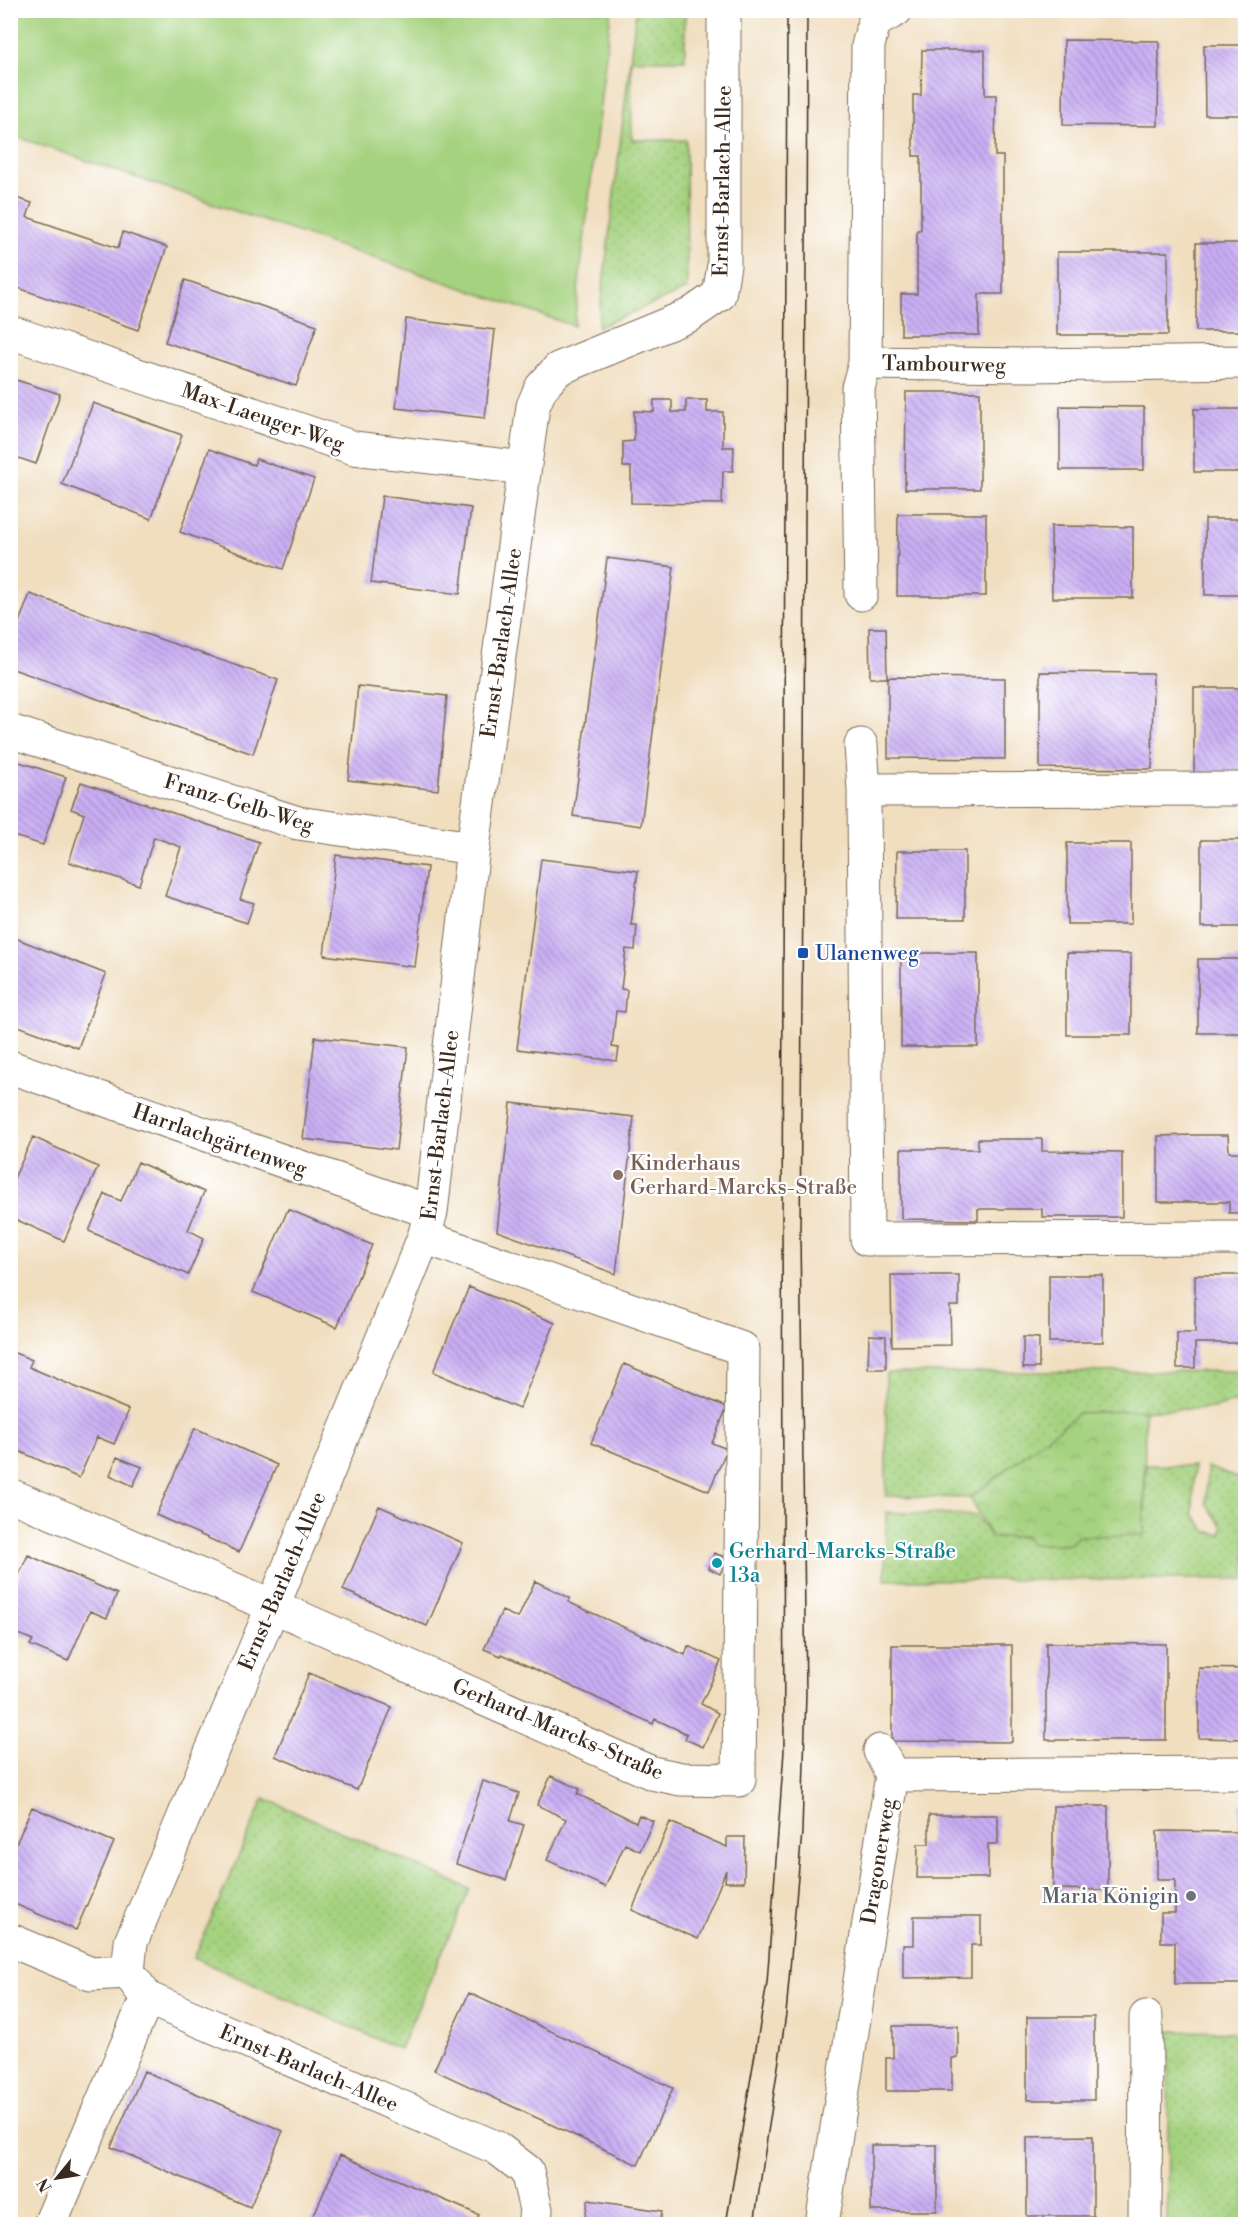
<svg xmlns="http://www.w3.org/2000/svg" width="1256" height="2235" font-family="'Libre Bodoni',serif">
<defs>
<pattern id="grass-dots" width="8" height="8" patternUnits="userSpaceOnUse" patternTransform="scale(1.5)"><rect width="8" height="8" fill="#a5d27f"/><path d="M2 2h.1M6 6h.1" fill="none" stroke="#8fb46d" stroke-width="1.8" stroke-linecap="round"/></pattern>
<pattern id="park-crowns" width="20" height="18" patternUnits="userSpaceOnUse" patternTransform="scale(1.5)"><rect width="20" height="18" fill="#a5d27f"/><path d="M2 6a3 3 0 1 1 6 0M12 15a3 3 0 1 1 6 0" fill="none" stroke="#8fb46d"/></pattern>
<pattern id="building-back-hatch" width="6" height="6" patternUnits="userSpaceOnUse" patternTransform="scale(1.5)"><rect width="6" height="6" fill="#c9aef4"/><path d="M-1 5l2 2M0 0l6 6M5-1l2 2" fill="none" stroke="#a48ec5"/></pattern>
</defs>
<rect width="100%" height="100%" fill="#fff"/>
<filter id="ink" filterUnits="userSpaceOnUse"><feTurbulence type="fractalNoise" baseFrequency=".0167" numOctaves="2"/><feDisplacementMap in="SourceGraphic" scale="12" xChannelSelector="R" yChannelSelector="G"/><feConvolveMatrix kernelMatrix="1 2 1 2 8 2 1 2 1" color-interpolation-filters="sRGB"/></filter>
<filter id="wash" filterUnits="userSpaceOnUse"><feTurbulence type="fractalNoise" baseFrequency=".008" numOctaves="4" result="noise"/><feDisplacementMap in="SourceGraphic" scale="24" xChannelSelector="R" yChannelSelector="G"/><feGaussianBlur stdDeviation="1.35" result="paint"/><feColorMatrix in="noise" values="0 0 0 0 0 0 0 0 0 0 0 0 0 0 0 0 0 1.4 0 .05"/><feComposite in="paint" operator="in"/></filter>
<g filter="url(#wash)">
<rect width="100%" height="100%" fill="#f0debf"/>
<path fill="url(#grass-dots)" stroke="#707e4e" stroke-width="1.5" d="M636 11H685V60H631L632 140H686L687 289 598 327Z
M1245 1371V1399L1214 1408 1079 1413 970 1498 886 1496V1373Z
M1146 1465 1194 1466 1193 1513 1206 1531 1221 1535 1223 1527 1206 1504 1207 1467 1245 1481V1579L885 1580 886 1512 976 1516 991 1537 1144 1535Z
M264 1798 470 1889 400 2049 194 1958Z
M1169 2031 1245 2032V2224H1167Z"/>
<path fill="url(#park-crowns)" stroke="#707e4e" stroke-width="1.5" d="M1145 1410 1144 1535 1078 1536 1070 1544H1030L1026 1536 991 1537 970 1498 1079 1413Z"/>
<path fill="#a5d27f" stroke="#707e4e" stroke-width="1.5" d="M11 10 611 11 574 326 11 135Z"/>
<g id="blocks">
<path fill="url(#building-back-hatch)" d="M1064 40 1159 41 1158 126 1063 125Z
M1204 45H1245V115H1205Z
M922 50H985V95H996L995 156H1003V294H979V335H901V294H917V230H921V156H913V95H921Z
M10 196 32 203 27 217 118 248 123 232 167 247 138 330 10 285Z
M1196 243H1245V331H1196Z
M1057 252H1168V335H1057Z
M185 280 317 325 296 386 165 342Z
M406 319 495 330 485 418 396 408Z
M10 378 60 394 36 464 10 455Z
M906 392H980V489H905Z
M654 400H672V412H686V400H707V412H723V447H734L733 471H723L722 504 631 503V467H623V442L634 441V411L654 412Z
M93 403 182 435 151 519 62 484Z
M1060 406 1144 407V470H1060Z
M1194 409H1245V472H1194Z
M209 449 254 465 256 459 314 479 283 569 180 532Z
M382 496 471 508 460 594 371 583Z
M898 514H986V596H897Z
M1205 519H1245V595H1205Z
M1051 526 1133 527V598H1052Z
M607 558 674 567 641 826 573 816Z
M30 594 278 680 253 754 10 668V645Z
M869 628H886L887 678H870Z
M1040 672 1153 673 1152 769 1040 768Z
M888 677 1005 678V759L888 758Z
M358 686 447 696 438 790 348 780Z
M1194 688H1245V778L1194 777Z
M10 759 66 777 43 845 10 835Z
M81 782 259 842 240 899 254 903 247 923 165 896 181 847 154 837 139 885 69 862 84 814 71 809Z
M1201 840H1245V927H1201Z
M1067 843H1131V924H1067Z
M897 851H965V919H896Z
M336 855 427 867 415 967 324 955Z
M541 859 638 871 631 925H637L635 950 626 949 621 989 627 990 625 1012 616 1011 612 1047 619 1048 617 1061 517 1049Z
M10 936 106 974 78 1048 10 1023Z
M901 953H978V1047H901Z
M1067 953 1131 954V1035H1067Z
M1198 959H1245V1033H1198Z
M315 1037 408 1047 396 1150 303 1139Z
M511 1103 634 1117 616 1274 497 1231Z
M1194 1135H1228L1229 1152H1245V1213H1229V1202H1158V1136Z
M33 1137 98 1167 64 1241 10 1217V1187Z
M978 1139H1042V1151L1122 1152V1217H1042V1209H978V1220L901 1219V1149H978Z
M138 1162 204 1192 188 1230 204 1238 188 1275 89 1231 105 1194 121 1201Z
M288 1209 372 1245 337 1327 253 1292Z
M891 1275H959V1306H950L951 1345 892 1346Z
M1049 1275H1103V1342H1049Z
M1195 1275H1245V1343H1195V1368H1177V1333H1195Z
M469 1287 555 1323 519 1409 433 1372Z
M869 1335 886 1336V1369H868Z
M1023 1337 1039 1338V1368H1023Z
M10 1351 32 1360 29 1367 129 1410 114 1444 97 1437 79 1478 10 1447Z
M624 1364 727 1407 712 1443 727 1449 709 1491 591 1443Z
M195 1428 277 1465 239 1552 156 1515Z
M117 1457 142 1467 133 1486 110 1475Z
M379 1506 463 1543 427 1626 343 1590Z
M714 1553 727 1558 720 1574 708 1568Z
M28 1555 117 1594 107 1618 90 1611 68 1661 30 1645 33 1640 10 1631V1594Z
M535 1581 570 1598 568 1602 685 1655 688 1646 721 1661 701 1704 718 1713 703 1747 685 1739 687 1734 655 1719 653 1724 502 1654 501 1656 484 1649 502 1611 518 1618Z
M1046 1643 1166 1644V1740H1046Z
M892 1645H1012V1742L892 1741Z
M1199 1668 1245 1669V1739L1199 1738Z
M309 1673 392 1707 357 1790 275 1756Z
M551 1776 580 1789 577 1794 636 1822 639 1815 653 1821 640 1851 625 1844 605 1887 547 1860 566 1819 537 1805Z
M483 1781 519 1793 510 1821 524 1825 506 1880 456 1864Z
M1239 1803H1245V1984H1175V1942H1161V1913H1175V1880H1157V1831L1240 1832Z
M1053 1806H1108V1890L1053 1889Z
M32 1807 114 1842 76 1930 10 1902V1858Z
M929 1815H998V1844H988V1878H917L918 1844H929Z
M670 1822 727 1847V1837H745L744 1882H725L726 1870 698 1939 632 1910Z
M914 1916H981V1945H971V1977L903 1978V1945H914Z
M469 1993 673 2088 638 2165 434 2070Z
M1027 2017H1094V2100H1027Z
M893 2026H958V2058H952V2091H886V2058H893Z
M144 2071 283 2131 250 2207 111 2147Z
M1093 2136V2216H1027V2137Z
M871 2145H937V2211H871Z
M340 2155 479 2215 475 2224H310Z
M588 2200 662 2211 660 2224H584Z"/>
</g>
</g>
<g filter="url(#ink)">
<use href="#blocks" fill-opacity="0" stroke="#7a6956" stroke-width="1.5"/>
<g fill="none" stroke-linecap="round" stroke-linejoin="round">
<defs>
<path id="minor" d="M10 332 354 448 524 468
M865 363 1031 365 1246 362
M861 594 858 388 865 363 868 46 874 22 896 10
M10 731 298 823 473 848
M861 745 864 790 867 1239 1246 1238
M864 790 1246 789
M10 1067 431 1212
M10 1495 273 1606 652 1773 681 1779 739 1780 743 1349 424 1237
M880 1751 892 1775
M892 1775 1246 1773
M10 1940 91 1974 128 1972
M50 2224 147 1998
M534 2224 536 2210 527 2171 497 2148 147 1998 128 1972 131 1942 273 1606 424 1237 431 1212 473 848 533 406 541 388 558 369 690 315 719 295 724 265V10
M822 2224 892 1775
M1145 2224 1146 2017"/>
</defs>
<use href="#minor" stroke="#7a6956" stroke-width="35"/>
<use href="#minor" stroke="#fff" stroke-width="33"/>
<path stroke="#3b2a1e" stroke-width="1.5" d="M726 2224 767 1983 784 1751 782 1221 787 10
M754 2224 786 2014 802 1832 806 1694 800 1234 804 769 807 10"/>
</g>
</g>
<rect fill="#1a4fb4" stroke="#fff" stroke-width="2" x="797" y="947" width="12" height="12" rx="3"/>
<circle fill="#8d6e63" stroke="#fff" stroke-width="2" cx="618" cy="1175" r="6"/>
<circle fill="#0f9aa8" stroke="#fff" stroke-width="2" cx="717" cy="1563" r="6"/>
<circle fill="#6b7280" stroke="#fff" stroke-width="2" cx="1191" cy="1896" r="6"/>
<g text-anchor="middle" stroke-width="4.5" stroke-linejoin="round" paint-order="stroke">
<g font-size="21" fill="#3b2a1e" stroke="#fff">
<text transform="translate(722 181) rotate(-89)" y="7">Ernst-Barlach-Allee</text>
<text transform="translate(944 364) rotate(1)" y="7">Tambourweg</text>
<text transform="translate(263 417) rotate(19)" y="7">Max-Laeuger-Weg</text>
<text transform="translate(501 643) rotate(-82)" y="7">Ernst-Barlach-Allee</text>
<text transform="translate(239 803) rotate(17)" y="7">Franz-Gelb-Weg</text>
<text transform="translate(440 1125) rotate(-83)" y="7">Ernst-Barlach-Allee</text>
<text transform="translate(220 1140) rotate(19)" y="7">Harrlachgärtenweg</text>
<text transform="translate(282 1581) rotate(-67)" y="7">Ernst-Barlach-Allee</text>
<text transform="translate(558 1729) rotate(23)" y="7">Gerhard-Marcks-Straße</text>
<text transform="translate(878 1861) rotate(-81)" y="7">Dragonerweg</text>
<text transform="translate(309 2068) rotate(23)" y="7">Ernst-Barlach-Allee</text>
</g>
<g font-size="21" fill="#164399" stroke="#fff" text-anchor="start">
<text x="815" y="960">Ulanenweg</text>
</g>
<g font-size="21" fill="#785e54" stroke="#fff" text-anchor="start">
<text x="630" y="1170">Kinderhaus<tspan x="630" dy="24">Gerhard-Marcks-Straße</tspan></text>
</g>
<g font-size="21" fill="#0d838f" stroke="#fff" text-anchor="start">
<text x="729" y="1558">Gerhard-Marcks-Straße<tspan x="729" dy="24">13a</tspan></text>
</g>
<g font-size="21" fill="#5b616d" stroke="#fff" text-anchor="end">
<text x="1179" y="1903">Maria Königin</text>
</g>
</g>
<rect width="1256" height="2235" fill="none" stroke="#fff" stroke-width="36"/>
<g transform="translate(57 2178) rotate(240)" stroke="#ffffff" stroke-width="4.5" paint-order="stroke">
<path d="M0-4.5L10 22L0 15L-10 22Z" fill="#3b2a1e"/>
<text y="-9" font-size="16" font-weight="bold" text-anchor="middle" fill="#3b2a1e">N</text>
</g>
</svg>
